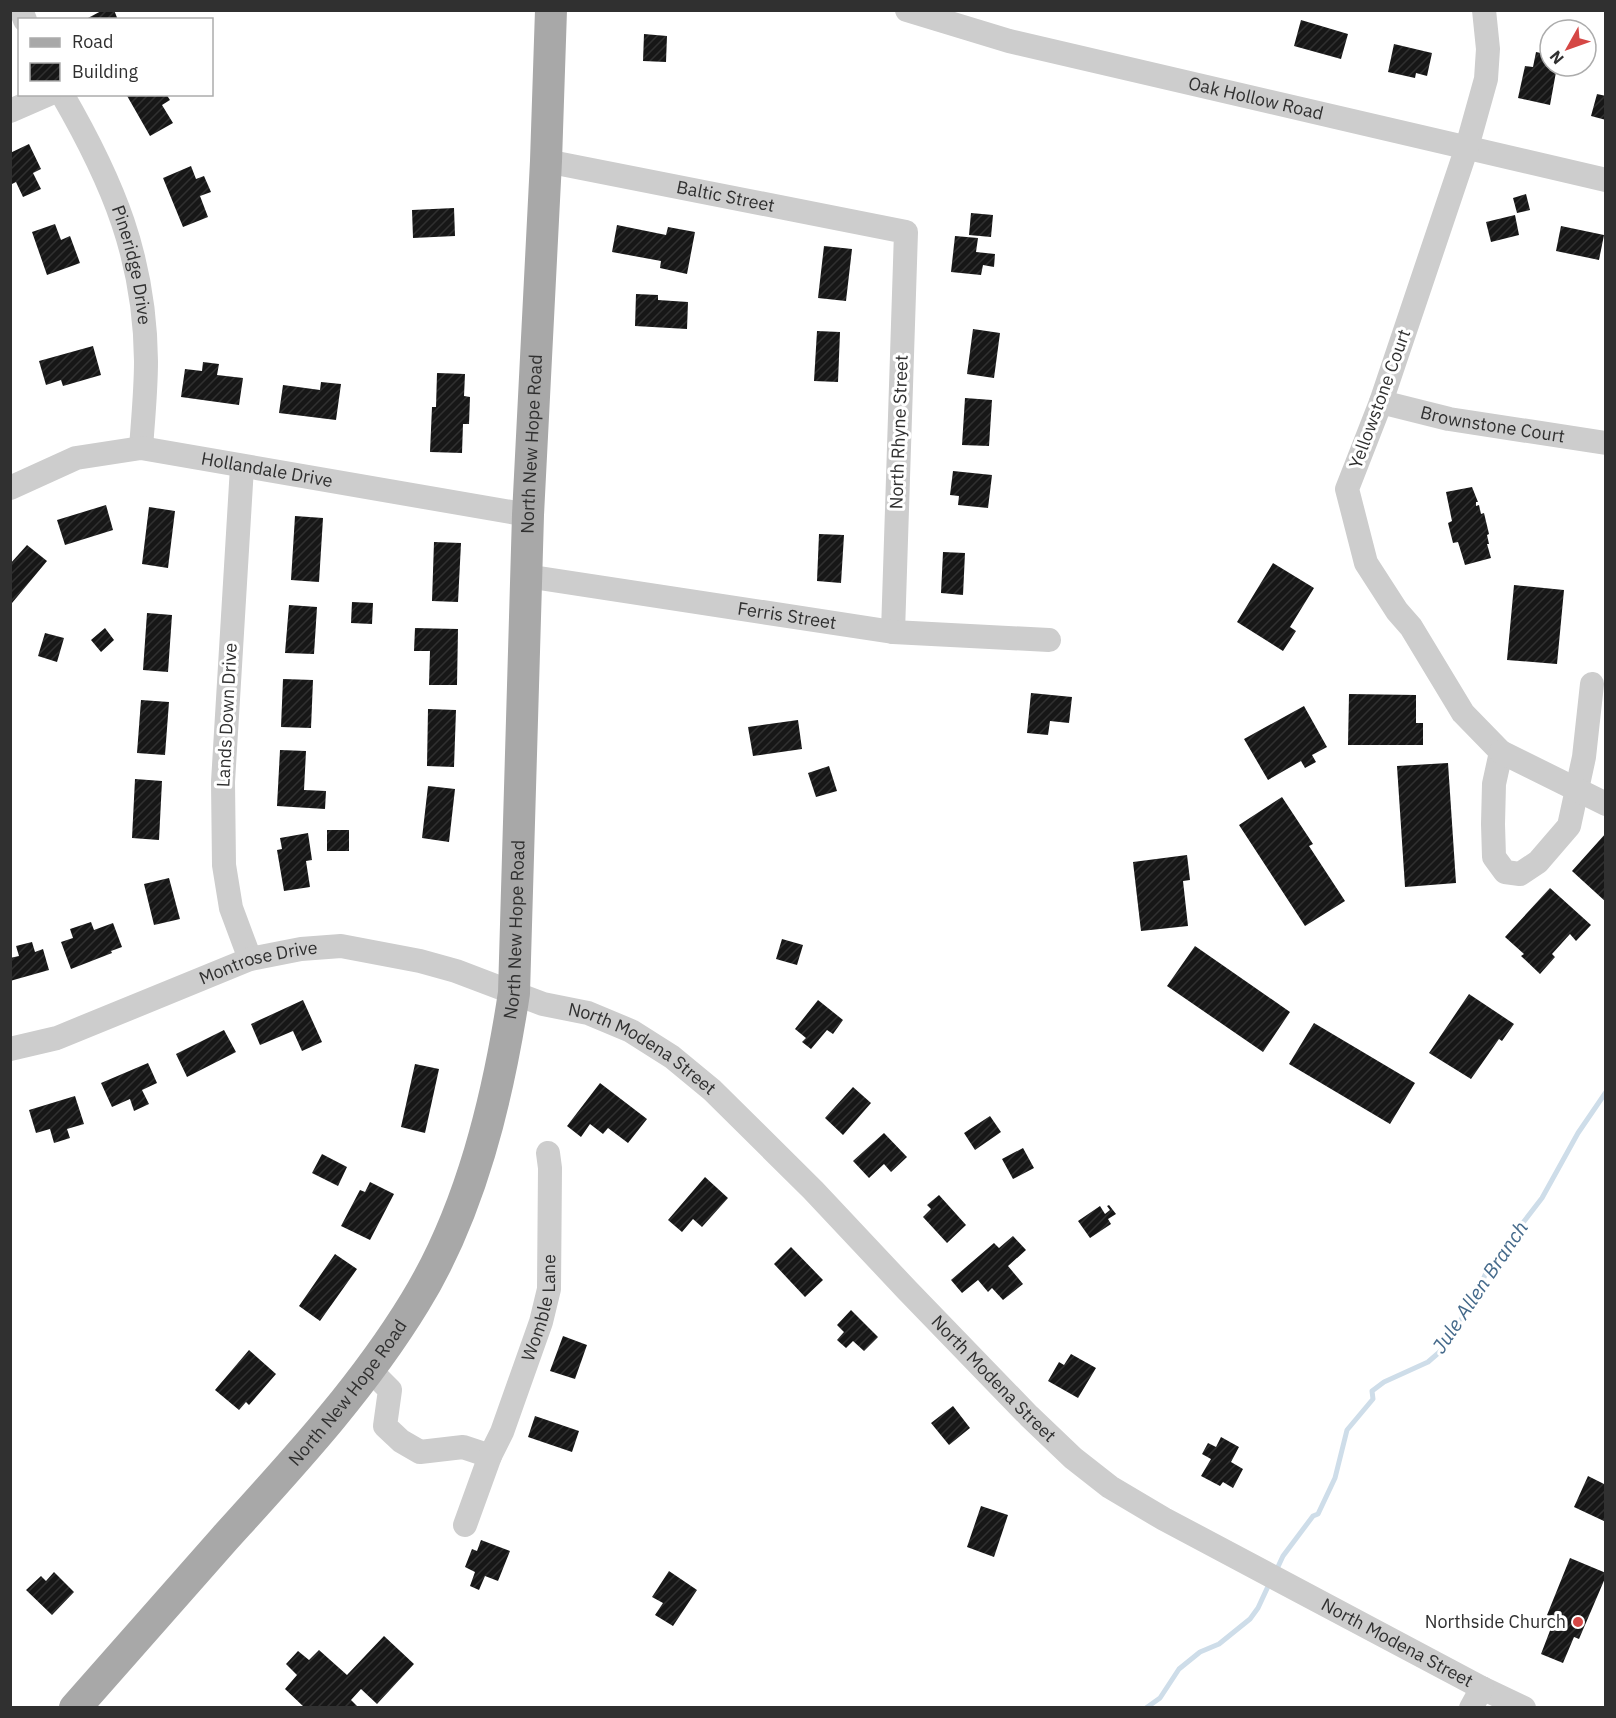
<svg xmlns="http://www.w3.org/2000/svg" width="1616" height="1718" font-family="'IBM Plex Sans',sans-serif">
<defs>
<pattern id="building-hatch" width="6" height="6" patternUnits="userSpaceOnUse" patternTransform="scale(1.5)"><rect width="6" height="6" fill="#171717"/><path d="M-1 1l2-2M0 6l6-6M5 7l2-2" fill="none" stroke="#303030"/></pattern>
</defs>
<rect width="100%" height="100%" fill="#fff"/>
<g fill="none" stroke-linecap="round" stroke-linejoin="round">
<path stroke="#cedde9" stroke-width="5" d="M1276 1571 1283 1556 1313 1516 1318 1514 1335 1478 1347 1430 1373 1399 1372 1391 1384 1382 1428 1362 1443 1349 1465 1313 1477 1286 1482 1282 1488 1268 1542 1198 1578 1133 1606 1092
M1146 1708 1160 1698 1179 1669 1200 1652 1219 1644 1250 1619 1258 1608 1270 1582"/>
</g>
<path fill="url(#building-hatch)" d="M103 10H114L118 20H89L88 18Z
M1301 20 1348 34 1341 59 1294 46Z
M644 34 667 36 666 62 643 61Z
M1394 44 1432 53 1427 76 1416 73 1415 78 1388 72Z
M1536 52 1550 55V66H1554L1553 71 1556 72 1550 105 1518 98 1525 66 1533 67Z
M126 94H166L170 100 162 105 173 123 150 136Z
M1597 94 1606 96V120L1591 116Z
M29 144 41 169 33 173 41 189 23 197 16 182 10 185V153Z
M191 166 196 179 204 176 211 192 200 196 208 217 183 227 163 178Z
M1526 194 1530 210 1517 213 1513 198Z
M454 208 455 236 413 238 412 210Z
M971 213 993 215 991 237 969 235Z
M1515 215 1519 235 1491 242 1486 222Z
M55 224 61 240 70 236 80 263 47 275 32 232Z
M617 225 666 235 668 227 695 232 687 274 660 268 661 261 612 252Z
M1561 226 1604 235 1599 260 1556 251Z
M955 236 978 238 976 252 995 254 994 267 983 265 981 275 951 272Z
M824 246 852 249 846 301 818 298Z
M636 294 658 295V300L688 302 687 329 635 326Z
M973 329 1000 333 994 378 967 374Z
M817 331 840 332 838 382 814 381Z
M93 346 101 375 63 386 61 380 46 385 39 361Z
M203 362 219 364 217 375 243 378 239 405 181 397 185 369 202 371Z
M437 373 465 374 464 396 470 397 469 424H463L462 453 430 452 432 407H436Z
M321 382 341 384 336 420 279 413 283 385 320 390Z
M965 398 992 400 989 446 962 445Z
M953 471 992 475 988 508 958 505 959 496 950 495Z
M1472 487 1478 502H1476V506L1479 505 1481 514 1484 513 1489 534 1487 535 1489 544H1487L1491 558 1465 565 1458 542 1453 543 1448 523 1452 521 1446 492Z
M106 505 113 530 65 545 57 520Z
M149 507 175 511 168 568 142 564Z
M295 516 323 518 319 582 291 580Z
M819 534 844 535 841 583 817 581Z
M434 542 461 543 458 602 432 601Z
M27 545 47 561 12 603 10 601V564Z
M943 552 965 553 963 595 941 593Z
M1273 563 1314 588 1290 627 1296 631 1283 651 1237 622Z
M1514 585 1564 590 1557 664 1507 660Z
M352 602 373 603 372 624 351 623Z
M289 605 317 607 314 654 285 653Z
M147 613 172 615 168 672 143 670Z
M105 628 114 640 101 652 91 640Z
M415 628 458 629 457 685H429L430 651H414Z
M45 633 64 638 57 662 38 656Z
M283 679 313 680 311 728 281 727Z
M1031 693 1072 697 1069 723 1050 721 1048 735 1027 733Z
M1349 694 1416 695V723H1423V745H1348Z
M141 700 169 702 165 755 137 753Z
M1304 706 1327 747 1312 755 1316 762 1305 768 1301 761 1268 780 1244 739Z
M428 709 456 710 454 767 427 766Z
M798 720 802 749 753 756 748 727Z
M280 750 306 751 304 790 326 791 325 809 277 806Z
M1448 763 1456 883 1405 887 1397 766Z
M829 766 837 791 816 797 808 773Z
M135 779 162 781 159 840 132 838Z
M428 786 455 789 449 842 422 838Z
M1282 797 1313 844 1309 846 1345 901 1305 926 1239 825Z
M327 830H349V851H327Z
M308 833 312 860 306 861 310 887 284 891 277 850 282 849 280 838Z
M1606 833V902L1572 871Z
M1187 855 1190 880 1183 881 1188 926 1141 931 1133 862Z
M169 878 180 919 154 925 144 884Z
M1550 888 1591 925 1576 941 1570 934 1552 954 1555 957 1540 974 1521 956 1524 954 1505 937Z
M91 922 94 930 113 923 122 947 111 951 112 953 71 969 61 942 73 938 70 929Z
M782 939 803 945 797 965 776 959Z
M32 942 35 952 43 949 49 970 10 981V958L19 956 16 946Z
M1195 946 1290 1012 1263 1052 1167 986Z
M1469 994 1514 1024 1502 1041 1499 1039 1471 1079 1429 1053Z
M303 1000 322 1042 302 1051 293 1031 260 1045 251 1024Z
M818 1000 843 1020 833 1034 827 1030 811 1049 802 1042 806 1038 795 1029Z
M1314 1023 1415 1083 1390 1124 1289 1064Z
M224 1030 236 1052 187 1077 176 1054Z
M148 1063 157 1083 142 1090 149 1104 134 1111 130 1099 112 1107 101 1083Z
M415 1064 439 1069 425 1133 401 1127Z
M600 1083 647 1119 628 1143 608 1128 603 1134 590 1124 581 1137 567 1126Z
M853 1087 871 1103 843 1135 825 1118Z
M75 1096 84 1124 67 1129 70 1138 54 1143 50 1129 36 1133 29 1110Z
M990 1116 1001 1132 975 1150 964 1133Z
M884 1133 907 1157 891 1172 884 1164 869 1178 853 1161Z
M1023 1148 1034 1168 1013 1179 1002 1159Z
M322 1154 347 1167 338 1186 312 1173Z
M705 1177 728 1198 702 1227 693 1219 682 1232 668 1220Z
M370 1182 394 1194 370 1240 341 1226 360 1190 365 1192Z
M939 1195 966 1225 947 1243 923 1217 931 1209 927 1205Z
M1109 1205 1116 1214 1108 1219 1111 1224 1090 1238 1078 1221 1100 1206 1105 1214 1110 1210 1107 1206Z
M1013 1236 1026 1250 1008 1266 1023 1284 1003 1300 992 1288 988 1292 978 1280 962 1293 951 1280 994 1243 999 1248Z
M791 1247 823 1280 805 1297 774 1264Z
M335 1254 357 1269 320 1321 299 1306Z
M851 1310 878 1337 864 1351 853 1341 846 1348 837 1340 844 1332 837 1325Z
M563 1336 587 1345 575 1379 550 1371Z
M249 1350 276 1374 249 1405 246 1402 239 1410 215 1390Z
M1071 1354 1096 1368 1078 1398 1048 1381 1059 1362 1064 1365Z
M953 1406 970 1428 949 1445 931 1423Z
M535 1416 579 1431 572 1452 528 1437Z
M1221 1437 1239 1447 1231 1462 1243 1469 1233 1488 1223 1482 1220 1486 1201 1476 1211 1459 1202 1454 1208 1443 1216 1447Z
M1588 1476 1606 1485 1604 1491 1606 1492V1522L1574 1507Z
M981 1506 1008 1515 994 1557 967 1547Z
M481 1540 510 1551 498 1581 485 1576 479 1590 470 1586 475 1572 465 1567 472 1549 477 1551Z
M1570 1558 1606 1573V1576L1579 1639 1574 1637 1563 1663 1541 1654 1551 1628 1543 1625Z
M669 1571 697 1590 673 1626 655 1615 663 1603 652 1597Z
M54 1572 74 1592 52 1615 26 1590 41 1576 46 1581Z
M384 1636 414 1664 377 1704 361 1689 351 1700 359 1708H305L285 1689 297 1675 286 1664 298 1651 309 1660 319 1650 347 1675Z"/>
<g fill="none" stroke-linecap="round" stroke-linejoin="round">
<g stroke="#cdcdcd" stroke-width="24">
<path d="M21 10 25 20"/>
<path id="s1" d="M907 10 1009 41 1606 180"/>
<path d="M1484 10 1488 49 1486 79 1467 147 1381 402 1347 489 1366 563 1397 611 1411 627 1463 713 1501 752 1494 784 1493 824 1494 857 1505 872 1520 874 1538 862 1569 826 1584 757 1592 684"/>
<path id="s2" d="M62 94C113 182 145 258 146 361 146 390 143 420 141 448"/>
<path d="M10 111 49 94"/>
<path id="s3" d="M546 161 906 232 893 632"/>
<path id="s4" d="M1381 402 1449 419 1606 443"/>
<path d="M242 467 223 782 224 865 231 908 250 959"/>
<path id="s5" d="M10 488 76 458 141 448 528 515"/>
<path id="s6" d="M526 576 893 632 1049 640"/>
<path d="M1501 752 1606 804"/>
<path id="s7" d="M10 1049 57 1038 250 959 301 949 341 946 420 961 456 971 543 1004 588 1013 631 1031 672 1057 712 1090 813 1190 907 1290 1029 1416 1073 1458 1110 1487 1164 1519 1482 1688 1524 1708"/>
<path d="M370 1370 390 1390 385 1426 401 1441 420 1452 463 1447 490 1456"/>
<path id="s8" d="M465 1525 490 1456 502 1432 541 1322 549 1289 550 1168 548 1153"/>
<path d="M1471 1708 1482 1688"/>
</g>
<path stroke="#a8a8a8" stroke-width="32" id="s9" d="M75 1708C125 1651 175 1594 225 1538 293 1463 362 1389 415 1302 471 1211 498 1098 514 993L528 515 546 161 551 10"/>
</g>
<circle fill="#d54745" stroke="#fff" stroke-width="2" cx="1578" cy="1622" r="6"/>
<g text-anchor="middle" stroke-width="6" stroke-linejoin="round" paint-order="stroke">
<g font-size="18" fill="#303030" stroke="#fff">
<text dy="6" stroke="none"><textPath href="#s1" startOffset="360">Oak Hollow Road</textPath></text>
<text dy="6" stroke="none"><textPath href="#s3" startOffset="183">Baltic Street</textPath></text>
<text dy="6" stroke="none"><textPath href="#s2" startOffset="186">Pineridge Drive</textPath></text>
<text transform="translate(1380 399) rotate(-70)" y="6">Yellowstone Court</text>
<text dy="6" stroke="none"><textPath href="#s4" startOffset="114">Brownstone Court</textPath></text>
<text transform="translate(899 432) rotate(-88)" y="6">North Rhyne Street</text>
<text dy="6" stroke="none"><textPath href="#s9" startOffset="1406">North New Hope Road</textPath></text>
<text dy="6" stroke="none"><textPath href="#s5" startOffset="266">Hollandale Drive</textPath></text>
<text dy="6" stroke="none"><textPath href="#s6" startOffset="264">Ferris Street</textPath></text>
<text transform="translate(227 715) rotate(-87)" y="6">Lands Down Drive</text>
<text dy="6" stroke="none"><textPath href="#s9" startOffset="920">North New Hope Road</textPath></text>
<text dy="6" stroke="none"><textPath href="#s7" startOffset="264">Montrose Drive</textPath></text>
<text dy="6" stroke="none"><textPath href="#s7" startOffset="670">North Modena Street</textPath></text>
<text dy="6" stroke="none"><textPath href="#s8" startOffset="231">Womble Lane</textPath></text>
<text dy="6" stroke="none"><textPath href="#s7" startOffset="1156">North Modena Street</textPath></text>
<text dy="6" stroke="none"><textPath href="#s9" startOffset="417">North New Hope Road</textPath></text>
<text dy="6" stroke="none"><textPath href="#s7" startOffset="1642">North Modena Street</textPath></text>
</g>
<g font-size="18" fill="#303030" stroke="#fff" text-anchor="end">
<text x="1566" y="1628">Northside Church</text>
</g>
<g font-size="20" font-style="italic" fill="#456a8b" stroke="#fff">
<text transform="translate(1480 1287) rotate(-56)" y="7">Jule Allen Branch</text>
</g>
</g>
<rect width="1616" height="1718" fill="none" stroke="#303030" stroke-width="24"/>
<rect x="18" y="18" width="195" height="78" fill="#ffffff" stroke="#acacac" stroke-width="1.5"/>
<rect x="30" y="38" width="30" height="9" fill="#a8a8a8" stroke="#acacac" stroke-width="1.5"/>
<text x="72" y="48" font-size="18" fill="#303030">Road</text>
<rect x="30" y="63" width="30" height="18" fill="url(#building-hatch)" stroke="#acacac" stroke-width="1.5"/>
<text x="72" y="78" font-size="18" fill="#303030">Building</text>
<g transform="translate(1568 48) rotate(230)"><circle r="28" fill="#ffffff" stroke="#acacac" stroke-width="1.5"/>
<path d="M0-4.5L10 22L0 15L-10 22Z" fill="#d54745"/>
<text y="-9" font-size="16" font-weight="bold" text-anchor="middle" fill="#303030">N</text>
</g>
</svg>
